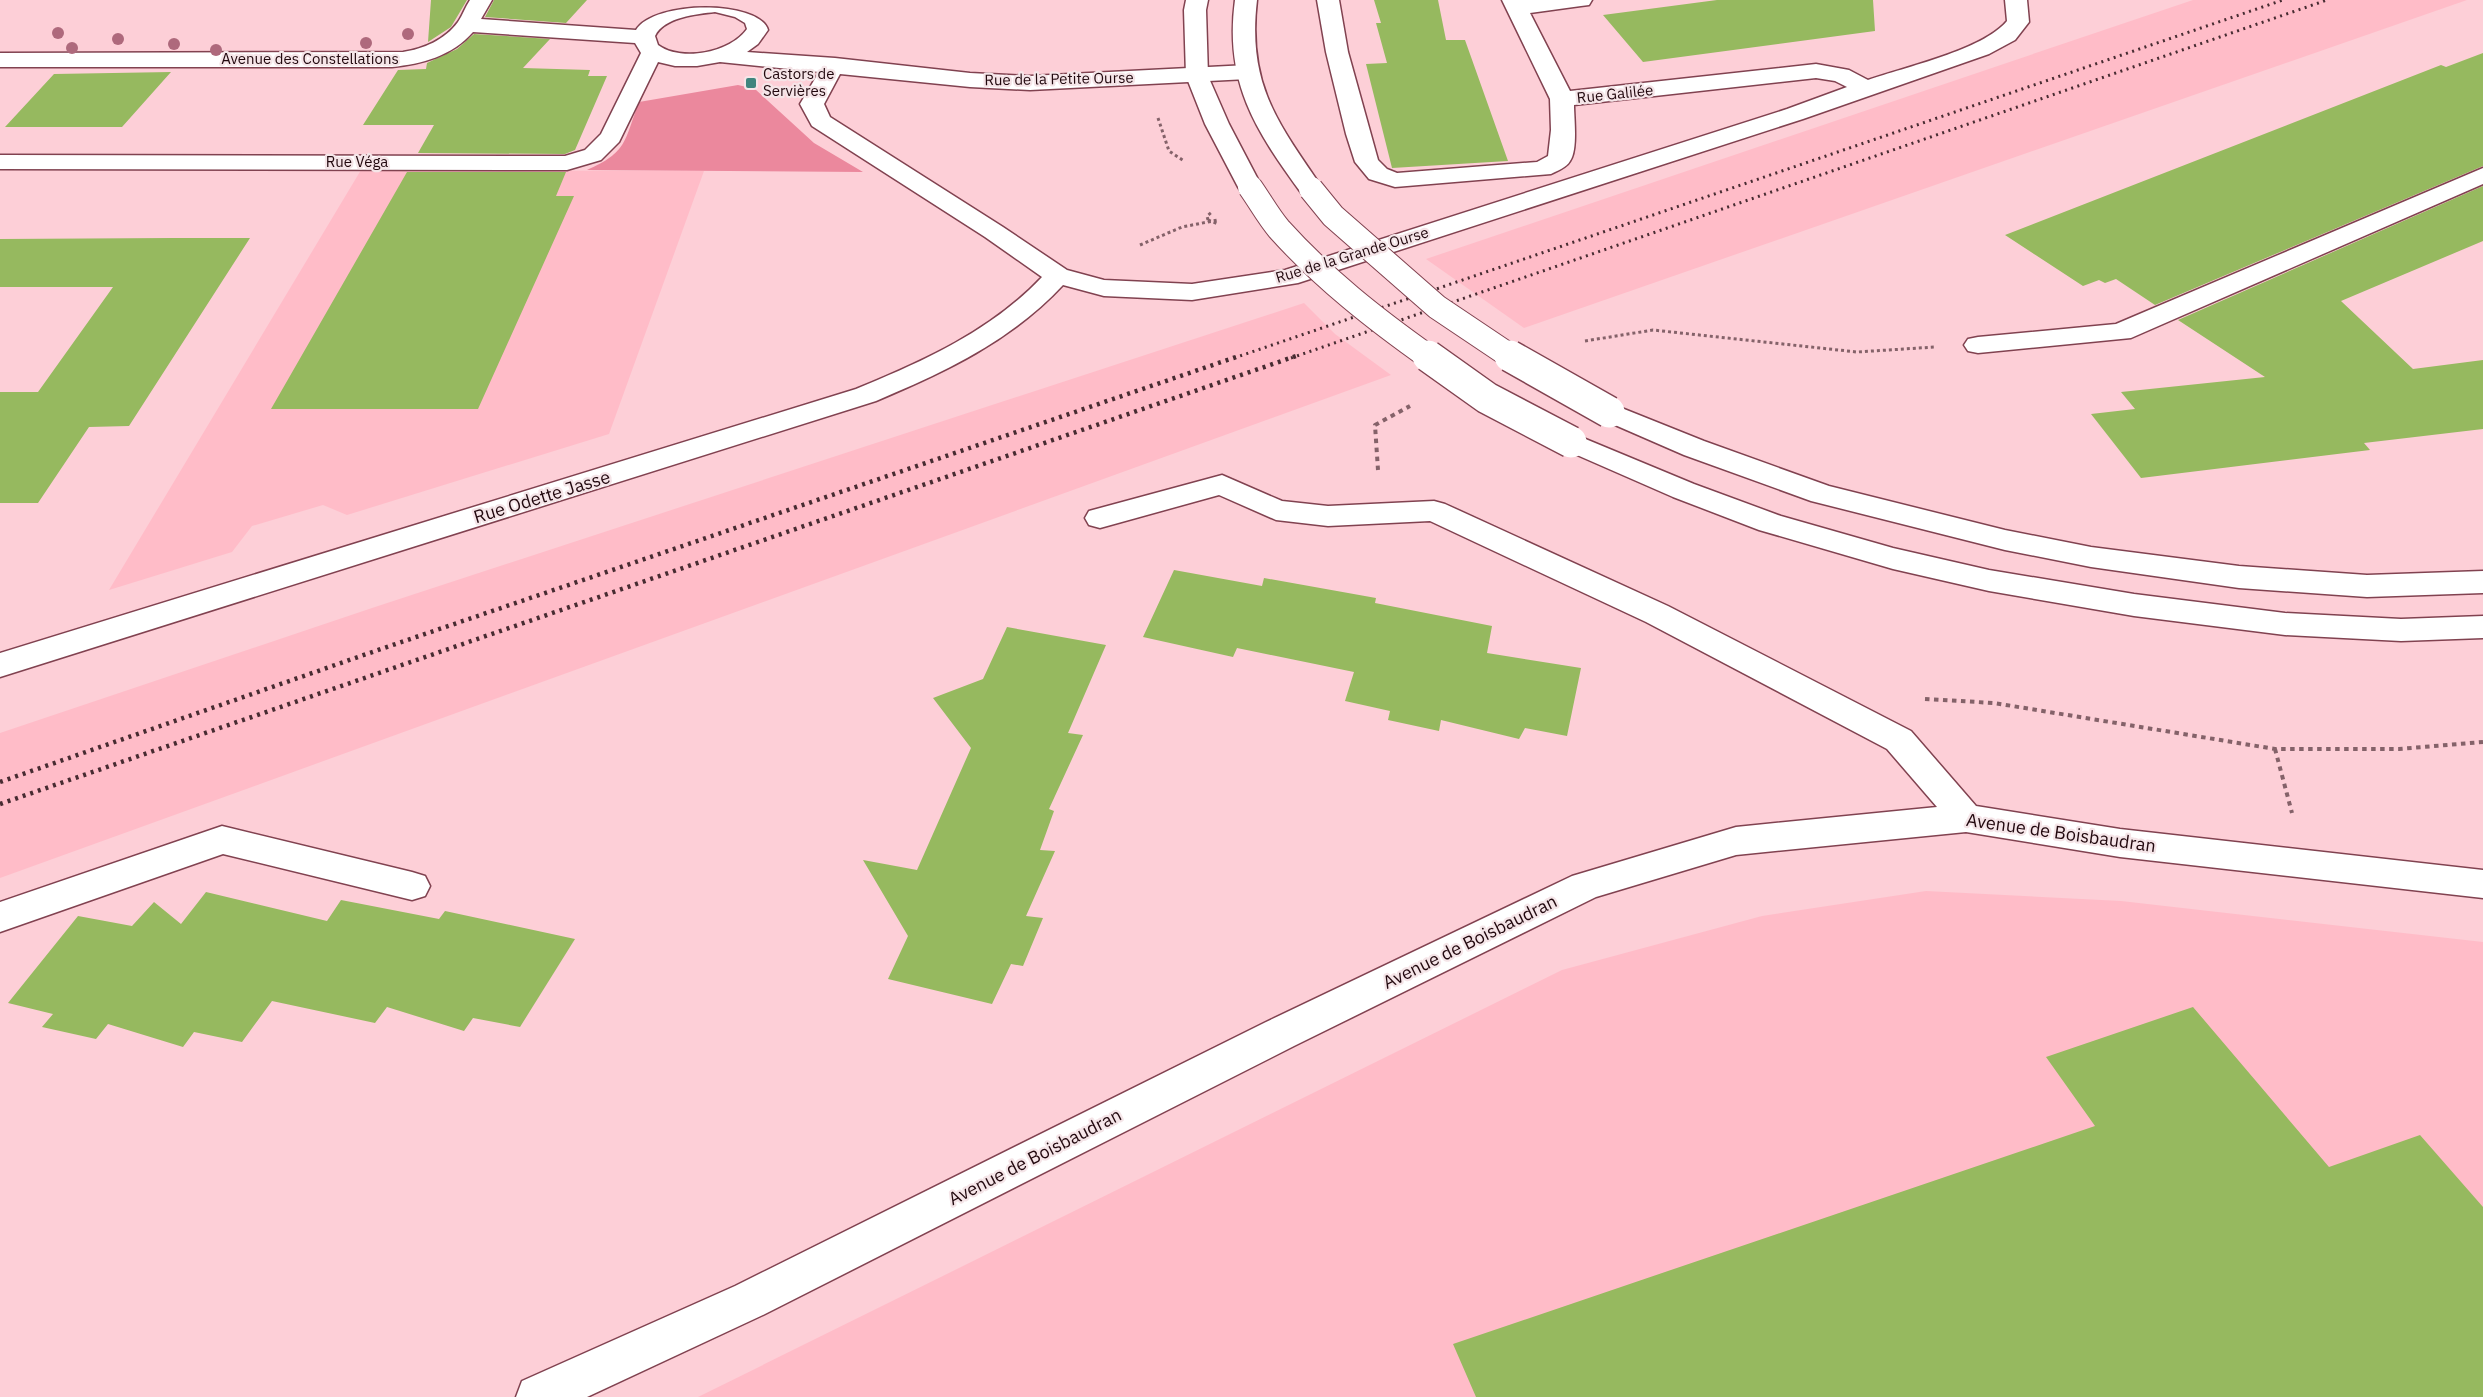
<svg xmlns="http://www.w3.org/2000/svg" width="2483" height="1397" font-family="'IBM Plex Sans',sans-serif">
<rect width="100%" height="100%" fill="#fdcfd7"/>
<path fill="#ffbcc8" d="M2193 0H2467L1524 328 1426 259Z
M361 170 704 171 609 434 347 515 323 505 252 526 232 552 109 590Z
M1304 303 1335 334 1391 375 0 878V733L372 608Z
M1926 891 2121 901 2483 942V1397H698L1562 970 1762 916Z"/>
<path fill="#eb889d" d="M738 85 755 89 814 143 863 172 587 170C628 152 624 141 639 102Z"/>
<path fill="#96b95f" d="M431 0H467L451 27 428 42Z
M494 0H587L566 23 485 17Z
M1374 0H1438L1446 40H1465L1508 161 1392 168 1366 64 1387 63 1376 23H1381Z
M1717 0H1873L1875 31 1643 62 1603 15Z
M474 34 550 39 523 68 590 70 588 76H607L575 150 565 154 418 153 434 125H363L398 70 426 69 427 63 457 49Z
M2483 53V166L2155 305 2116 279 2105 283 2099 280 2083 286 2005 235 2441 65 2446 67Z
M171 72 122 127H5L54 74Z
M407 172H566L556 196H574L478 409H271Z
M2483 186V241L2341 301 2413 369 2483 360V429L2364 443 2370 450 2141 478 2091 414 2135 409 2121 392 2265 377 2178 320Z
M172 238H250L129 426 89 427 38 503H0V392H38L113 287H0V239Z
M1174 570 1262 586 1264 578 1376 598 1375 603 1492 626 1487 653 1581 668 1567 736 1525 728 1519 739 1441 720 1439 731 1388 720 1390 711 1345 701 1354 672 1237 648 1233 657 1143 637Z
M1007 627 1106 645 1068 733 1083 735 1049 809 1054 811 1040 850 1055 851 1026 916 1043 918 1023 966 1011 964 992 1004 888 979 908 936 863 860 917 870 971 748 933 698 983 679Z
M206 892 327 921 341 900 439 919 445 911 575 939 520 1027 473 1018 464 1031 387 1007 375 1023 272 1001 242 1042 194 1032 183 1047 108 1024 96 1039 42 1027 53 1014 8 1003 78 916 132 926 154 902 181 924Z
M2193 1007 2329 1167 2420 1135 2483 1207V1397H1476L1453 1344 2095 1126 2046 1057Z"/>
<g fill="none" stroke-linecap="round" stroke-linejoin="round">
<defs>
<path id="minor" d="M470 0H492L481 19 636 30C654 0 759 0 768 30L758 44 747 52 835 58 970 73 1030 76 1248 65 1256 67 1259 72 1256 77 1248 79 1030 90 970 87 840 74 824 104 830 117 1003 227 1067 270 1104 280 1192 284 1285 270 1787 109 1847 87 1835 81 1816 78 1574 105C1574 118 1578 150 1570 161 1567 167 1557 171 1551 174L1395 187 1369 179 1355 162 1346 134 1326 52 1317 0H1339L1348 52 1378 160 1387 169 1397 173 1537 162 1548 156 1551 130 1550 99 1502 0H1592L1589 5 1581 6 1530 13 1570 91 1816 64 1849 70 1868 80C1905 67 1983 50 2007 21L2005 0H2027L2029 22 2015 40 1989 54 1803 119 1298 283 1192 300 1104 296 1063 285C1011 341 945 372 876 401L0 677V653L856 389C924 361 991 331 1042 277L985 237 812 126 800 104 819 72 720 62 697 66H675L658 62 619 142 601 160 567 170 0 169V155L565 156 585 150 601 134 641 53 635 43 473 32C452 56 422 64 392 67H0V53L403 52C423 49 445 40 458 22 463 15 465 7 470 0ZM715 12 735 17 745 23 747 29C730 53 681 62 658 45L655 36C664 17 697 14 715 12Z
M2483 168V184L2131 338 1978 353 1968 351 1964 345 1968 339 1978 337 2116 324Z
M1222 475 1282 501 1328 506 1434 501 1445 504 1668 606 1911 731 1976 806 2120 829 2483 870V898L2120 857 1966 832 1736 855 1596 897 1294 1046 765 1314 587 1397H516L522 1381 735 1286 1266 1022 1572 876 1736 827 1937 807 1887 749 1646 622 1430 521 1328 526 1276 520 1219 495 1100 528 1089 525 1085 518 1089 511Z
M222 826 412 872 425 876 430 886 425 896 412 900 223 854 0 932V902Z"/>
<path id="major" d="M1186 0H1208L1206 10 1208 76 1229 124 1262 187 1259 192 1250 194 1241 192 1238 187 1205 124 1186 76 1184 10Z
M1235 0H1257C1247 85 1278 123 1323 189L1320 194 1311 196 1302 194C1255 130 1224 82 1235 0Z
M1609 403 1704 441 1829 486 2005 530 2091 547 2239 566 2367 575 2483 571V593L2367 597 2239 588 2091 567 2005 550 1811 501 1684 455 1599 418 1595 412 1599 406Z
M1571 433 1694 484 1781 516 1893 548 1989 570 2134 594 2285 613 2401 619 2483 616V638L2401 641 2285 635 2134 616 1989 591 1893 569 1759 530 1673 497 1561 448 1557 442 1561 436Z"/>
</defs>
<use href="#minor" stroke="#814250" stroke-width="3"/>
<use href="#major" stroke="#814250" stroke-width="3"/>
<path stroke="#846269" stroke-width="3" stroke-dasharray="3 3" stroke-linecap="butt" d="M1158 118 1169 151 1184 161
M1208 220 1207 216 1212 212
M1140 245 1182 227 1218 220
M1585 341 1653 330 1857 352 1935 347"/>
<path stroke="#846269" stroke-width="4" stroke-dasharray="4.5 4.5" stroke-linecap="butt" d="M1378 470 1375 425 1410 406
M1925 699 1994 703 2275 749H2399L2483 742
M2275 749 2292 813"/>
<use href="#minor" fill="#fff" fill-rule="evenodd"/>
<use href="#major" fill="#fff" fill-rule="evenodd"/>
<path stroke="#472b31" stroke-width="3" stroke-dasharray="2 4.5" stroke-linecap="butt" d="M1234 358 2283 0
M1291 358 2327 0"/>
<path stroke="#472b31" stroke-width="4.5" stroke-dasharray="3 5" stroke-linecap="butt" d="M0 782 381 649 1239 356
M0 804 1296 356"/>
<defs>
<path id="major-bridge-far1" d="M1250 187C1260 201 1268 216 1279 229 1324 279 1375 319 1430 358
M1311 189 1333 216 1437 307 1513 358"/>
<path id="major-bridge" d="M1428 356 1487 398 1571 442
M1510 356 1609 412"/>
</defs>
<use href="#major-bridge-far1" stroke="#814250" stroke-width="26" stroke-linecap="butt"/>
<use href="#major-bridge" stroke="#814250" stroke-width="34" stroke-linecap="butt"/>
<path stroke="#846269" stroke-width="3" stroke-dasharray="3 3" stroke-linecap="butt" d="M1208 220 1218 224"/>
<use href="#major-bridge-far1" stroke="#fff" stroke-width="24"/>
<use href="#major-bridge" stroke="#fff" stroke-width="31"/>
</g>
<g fill="#ae697c">
<circle cx="58" cy="33" r="6"/>
<circle cx="408" cy="34" r="6"/>
<circle cx="118" cy="39" r="6"/>
<circle cx="366" cy="43" r="6"/>
<circle cx="174" cy="44" r="6"/>
<circle cx="72" cy="48" r="6"/>
<circle cx="216" cy="50" r="6"/>
</g>
<rect fill="#3f857e" stroke="#f5e5e8" stroke-width="2" x="745" y="77" width="12" height="12" rx="3"/>
<g text-anchor="middle" stroke-width="4.5" stroke-linejoin="round" paint-order="stroke">
<g font-size="15" fill="#21080e" stroke="#f5e5e8">
<text x="310" y="64">Avenue des Constellations</text>
<text transform="translate(1059 79) rotate(-1)" y="5">Rue de la Petite Ourse</text>
<text transform="translate(1615 94) rotate(-6)" y="5">Rue Galilée</text>
<text x="357" y="167">Rue Véga</text>
<text transform="translate(1352 255) rotate(-17)" y="5">Rue de la Grande Ourse</text>
</g>
<g font-size="15" fill="#21080e" stroke="#f5e5e8" text-anchor="start">
<text x="763" y="79">Castors de<tspan x="763" dy="17">Servières</tspan></text>
</g>
<g font-size="18" fill="#21080e" stroke="#f5e5e8">
<text transform="translate(542 497) rotate(-17)" y="6">Rue Odette Jasse</text>
<text transform="translate(2061 833) rotate(8)" y="6">Avenue de Boisbaudran</text>
<text transform="translate(1470 942) rotate(-26)" y="6">Avenue de Boisbaudran</text>
<text transform="translate(1035 1157) rotate(-27)" y="6">Avenue de Boisbaudran</text>
</g>
</g>
</svg>
